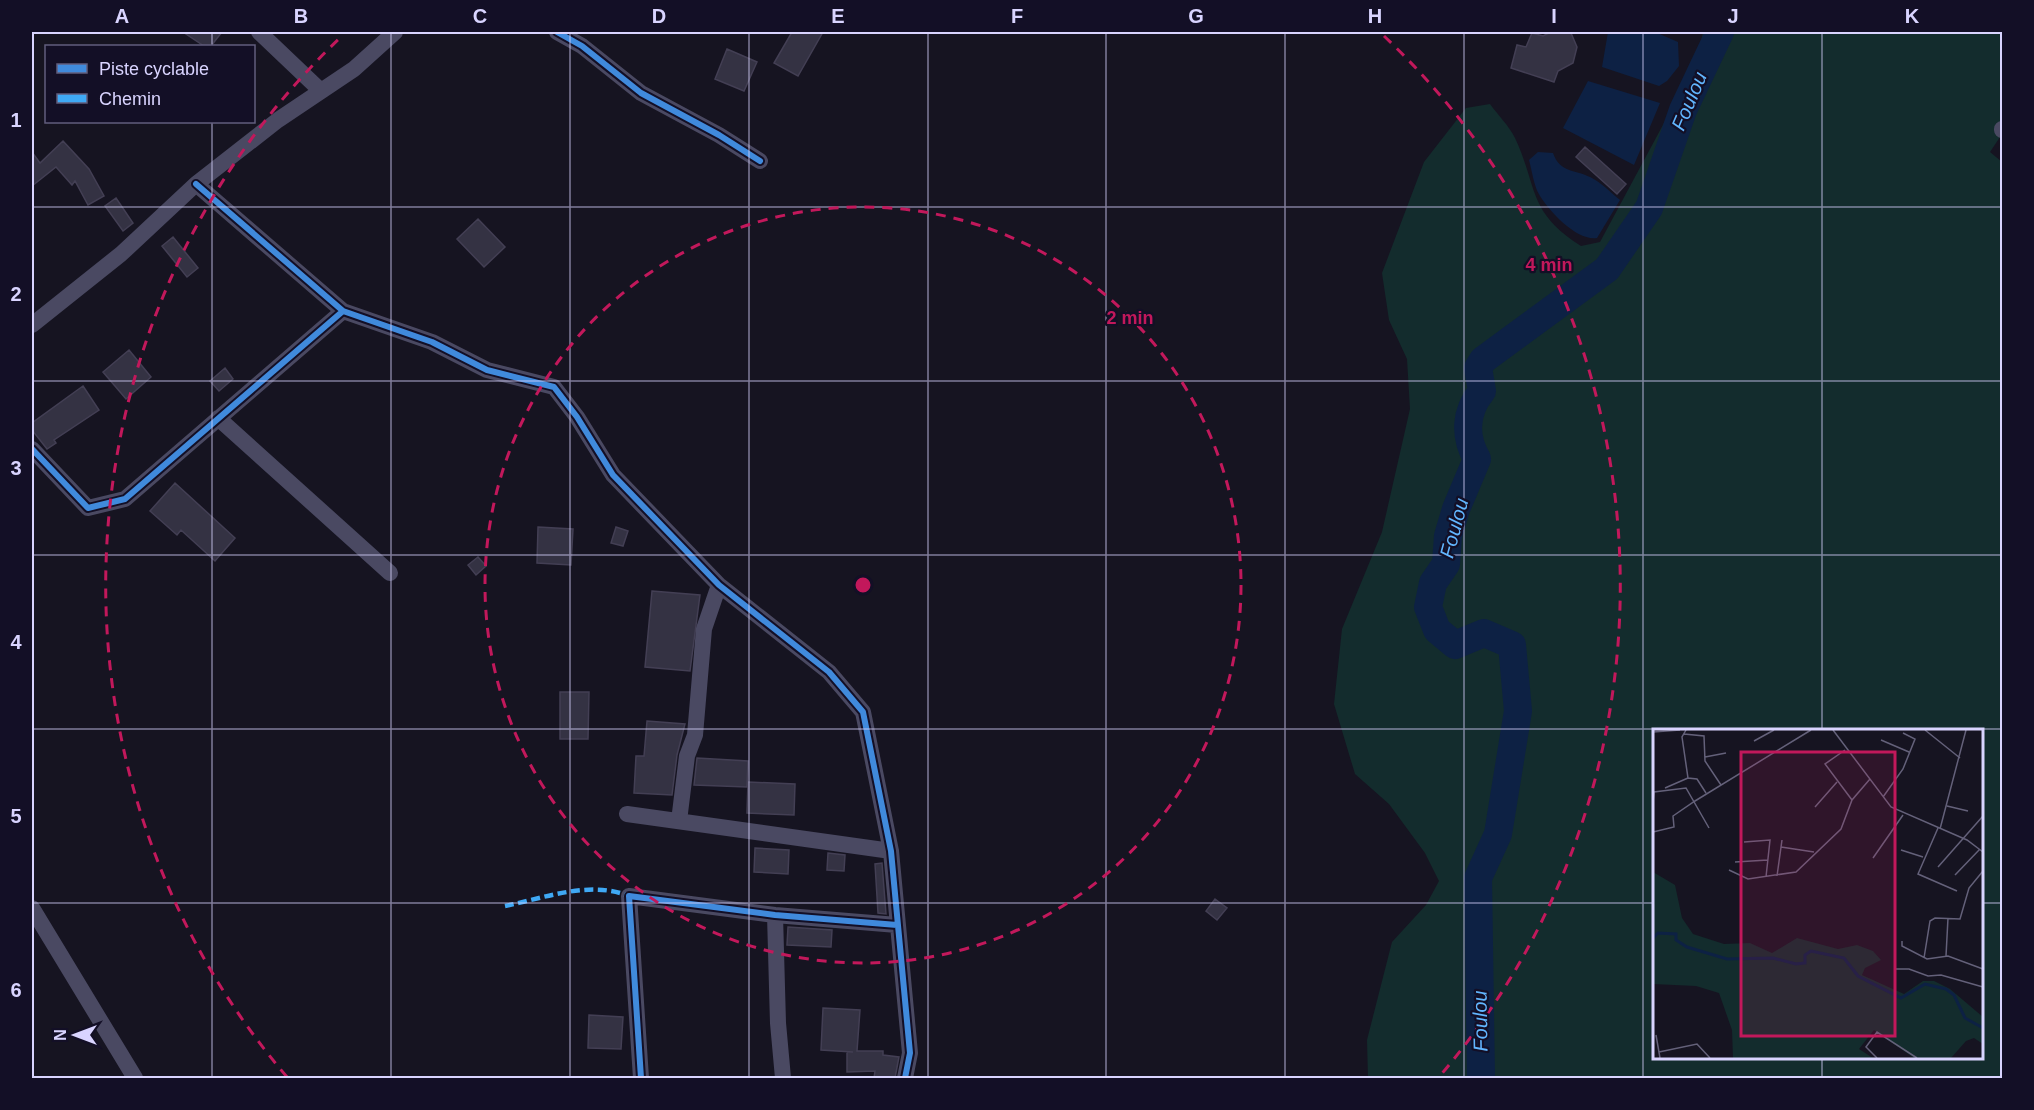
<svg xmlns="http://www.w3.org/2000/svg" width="2034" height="1110" font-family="Helvetica,sans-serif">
<rect width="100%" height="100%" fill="#161421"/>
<path fill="#132c2d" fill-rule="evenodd" d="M1703 32H2002V134L1990 152 2002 162V1078H1368L1367 1040 1392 942 1426 905 1439 881 1425 853 1389 804 1355 774 1334 704 1342 629 1382 532 1410 409 1407 359 1389 320 1382 273 1424 162 1466 108 1490 104C1498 115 1509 126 1515 138 1538 187 1527 212 1581 246L1600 242 1664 123 1699 51ZM1654 730H1982V1058H1654Z"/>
<path fill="#0d2144" d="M1608 32H1655L1678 42 1679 66 1667 81 1659 86 1602 67Z
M1588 81 1660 103 1634 165 1563 128Z
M1538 152 1553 153C1560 173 1574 169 1590 177 1601 182 1611 193 1620 200L1597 238C1577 241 1551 213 1540 196 1534 187 1532 171 1529 160Z"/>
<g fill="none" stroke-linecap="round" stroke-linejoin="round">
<path stroke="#0d2144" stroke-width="28" d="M1481 1078 1478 878 1498 834 1518 711 1512 645 1484 633 1455 645 1437 630 1428 607 1433 583 1446 564 1448 536 1456 509 1477 459C1464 436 1465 412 1482 391L1478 368 1483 360 1607 269 1649 208 1683 110 1720 32"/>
</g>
<path fill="#343243" stroke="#433f54" stroke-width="1.5" d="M183 32H222L211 46H204Z
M792 32H823L798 76 774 63Z
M1551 32 1571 33 1577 47 1573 63 1558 71 1554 82 1511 68 1517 45 1526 47 1532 33 1543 36Z
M727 49 757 62 744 91 715 79Z
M63 141 89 169 104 196 88 205 75 181 72 185 56 167 32 186V152L40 163Z
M1585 147 1626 184 1617 194 1576 157Z
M116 198 133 223 123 231 105 206Z
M478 219 505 247 484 267 457 239Z
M173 237 198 268 187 277 162 246Z
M129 350 151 377 126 399 103 372Z
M225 368 233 379 219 391 210 381Z
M83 386 99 410 54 440 56 443 47 449 32 430V423Z
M175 483 235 538 215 561 181 530 177 535 150 511Z
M538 527 573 529 571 565 537 563Z
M616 527 628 531 623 546 611 543Z
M478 557 486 566 476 575 468 565Z
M652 591 700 595 690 671 645 667Z
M560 692H589L588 739H560Z
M647 721 685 724 677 755 672 795 634 793 636 756H644Z
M697 758 748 761 747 787 694 785Z
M748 782 795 784 794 815 747 813Z
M755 848 789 850 788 874 754 872Z
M828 853 845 855 844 871 827 870Z
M882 863 886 914 878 913 875 864Z
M1215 899 1227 908 1217 920 1206 911Z
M788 927 832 930 831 947 787 945Z
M823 1008 860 1010 857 1051H883V1055L899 1057 895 1078H874L875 1071 847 1072V1052H853L821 1050Z
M589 1015 623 1017 621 1049 588 1048Z"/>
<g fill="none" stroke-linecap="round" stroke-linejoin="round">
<path stroke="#4a4962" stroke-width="16" d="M259 32 321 91
M557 32 582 46 641 93 719 135 760 161
M2002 129V130
M196 184 343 311 432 342 487 370 554 387 577 417 613 475 719 585 829 672 863 712 891 851 910 1053 905 1078
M32 325 121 254 196 184 278 120 354 69 395 32
M218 418 390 573
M32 449 88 508 125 499 343 311
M627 814 891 851
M679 821 687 756 695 735 704 629 719 585
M32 908 135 1078
M775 915 778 1023 783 1078
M641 1078 629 896 775 915 897 925"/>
<path stroke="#3fa9f5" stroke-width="4.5" stroke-dasharray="9 4.5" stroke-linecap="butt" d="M505 906C545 898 589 880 629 896"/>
<defs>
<path id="cycleway" d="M557 32 582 46 641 93 719 135 760 161
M196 184 343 311 432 342 487 370 554 387 577 417 613 475 719 585 829 672 863 712 891 851 910 1053 905 1078
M32 449 88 508 125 499 343 311
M641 1078 629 896 775 915 897 925"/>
</defs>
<use href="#cycleway" stroke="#130f26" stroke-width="10"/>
<use href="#cycleway" stroke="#408adc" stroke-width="6"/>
</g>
<path fill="none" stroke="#d9d4ff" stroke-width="1.5" stroke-opacity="0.55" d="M212 32V46M391 32V1078M570 32V1078M749 32V1078M928 32V1078M1106 32V1078M1285 32V1078M1464 32V1078M1643 32V1078M1822 32V730M212 122V1078M32 207H2002M32 381H2002M32 555H2002M32 729H2002M32 903H1654M1982 903H2002M1822 1058V1078"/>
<g fill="none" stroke="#c2185b" stroke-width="3" stroke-dasharray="10 8">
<circle cx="863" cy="585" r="378"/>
<path d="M287 1077A757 757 0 0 1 342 36M1384 36A757 757 0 0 1 1439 1077"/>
</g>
<g text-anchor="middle" stroke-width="4.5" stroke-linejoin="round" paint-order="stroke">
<g font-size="20" font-style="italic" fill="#62b6ff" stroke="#130f26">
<text transform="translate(1689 101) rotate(-67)" y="7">Foulou</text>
<text transform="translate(1454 528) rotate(-75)" y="7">Foulou</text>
<text transform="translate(1480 1021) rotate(-91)" y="7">Foulou</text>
</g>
</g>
<g transform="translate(1653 729)">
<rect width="330" height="330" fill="#161421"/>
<path d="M0 143 22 156 29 189 40 205 71 215 97 214 119 224 144 209 185 220 204 216 220 222 228 231 212 239 209 246 251 265 270 252H281L297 260 330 288V315L321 309 313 312 298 329H261L221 301 206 320 220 329H80L79 301 66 264 43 257 0 255Z" fill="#132c2d"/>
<path fill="none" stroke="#0d2144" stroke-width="3" d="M0 209 5 204 23 205V211L34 218 74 230 120 229 143 235 152 234V226L158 222 191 229 205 247 248 269 272 255 293 260 301 266 312 289 330 299"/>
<path fill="none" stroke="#64617a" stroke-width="1.5" d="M33 1 29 8 35 49 44 50 53 64M180 1 238 78 314 111 330 123M272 1 307 29M0 3 27 1M31 5 51 7 52 32 68 56M228 11 256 23M101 12 121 1M192 21 172 35 199 71M52 28 73 24M12 59 35 49M230 68 250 40 262 10 250 4M0 73 1 63 33 59 56 99M294 77 315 82M162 78 184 53M285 99 265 145 304 162M287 100 313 1M0 103 21 98 20 87 42 72 158 1M91 113 117 111 113 148M128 118 161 123M248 121 270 128M220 129 250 86M82 133 115 131M285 138 330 87M76 141 95 150 143 143 188 100 199 71 217 50M302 146 327 120M124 147 129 111M249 212V217L274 230 295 227 330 240M293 227 295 189M271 229 277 192 282 189 307 190 316 159 330 142M241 240H256L275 247 288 246 330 258M3 306 7 329M6 323 44 315 57 329M224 329 213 318 224 303 264 329"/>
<path fill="#c2185b" fill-opacity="0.15" stroke="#c2185b" stroke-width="3" d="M88 23H242V307H88Z"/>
<rect width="330" height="330" fill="none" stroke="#d9d4ff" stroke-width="3"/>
</g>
<circle cx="863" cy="585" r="9" fill="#c2185b" stroke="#130f26" stroke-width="3"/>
<g font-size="18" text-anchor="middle" font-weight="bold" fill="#c2185b" stroke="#130f26" stroke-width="4.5" stroke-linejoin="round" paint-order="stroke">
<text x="1549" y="271">4 min</text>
<text x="1130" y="324">2 min</text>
</g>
<rect width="2034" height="1110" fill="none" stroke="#130f26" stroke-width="66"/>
<rect x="45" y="45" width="210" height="78" fill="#130f26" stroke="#625e7d" stroke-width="1.5"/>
<rect x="57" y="64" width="30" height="9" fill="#408adc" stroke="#625e7d" stroke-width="1.5"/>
<text x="99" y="75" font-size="18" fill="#d9d4ff">Piste cyclable</text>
<rect x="57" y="94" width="30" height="9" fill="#3fa9f5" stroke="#625e7d" stroke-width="1.5"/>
<text x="99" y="105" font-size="18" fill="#d9d4ff">Chemin</text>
<g transform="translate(75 1035) rotate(270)" stroke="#130f26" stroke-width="4.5" paint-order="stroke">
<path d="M0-4.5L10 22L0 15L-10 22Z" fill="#d9d4ff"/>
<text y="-9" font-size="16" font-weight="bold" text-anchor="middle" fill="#d9d4ff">N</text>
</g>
<rect x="33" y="33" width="1968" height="1044" fill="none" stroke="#d9d4ff" stroke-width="2"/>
<g font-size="20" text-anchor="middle" font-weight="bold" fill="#d9d4ff">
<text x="122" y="23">A</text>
<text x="301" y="23">B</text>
<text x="480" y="23">C</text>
<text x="659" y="23">D</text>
<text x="838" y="23">E</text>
<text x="1017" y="23">F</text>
<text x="1196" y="23">G</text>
<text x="1375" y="23">H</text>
<text x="1554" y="23">I</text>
<text x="1733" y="23">J</text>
<text x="1912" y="23">K</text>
<text x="16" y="127">1</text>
<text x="16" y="301">2</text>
<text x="16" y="475">3</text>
<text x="16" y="649">4</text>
<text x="16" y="823">5</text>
<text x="16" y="997">6</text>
</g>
</svg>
